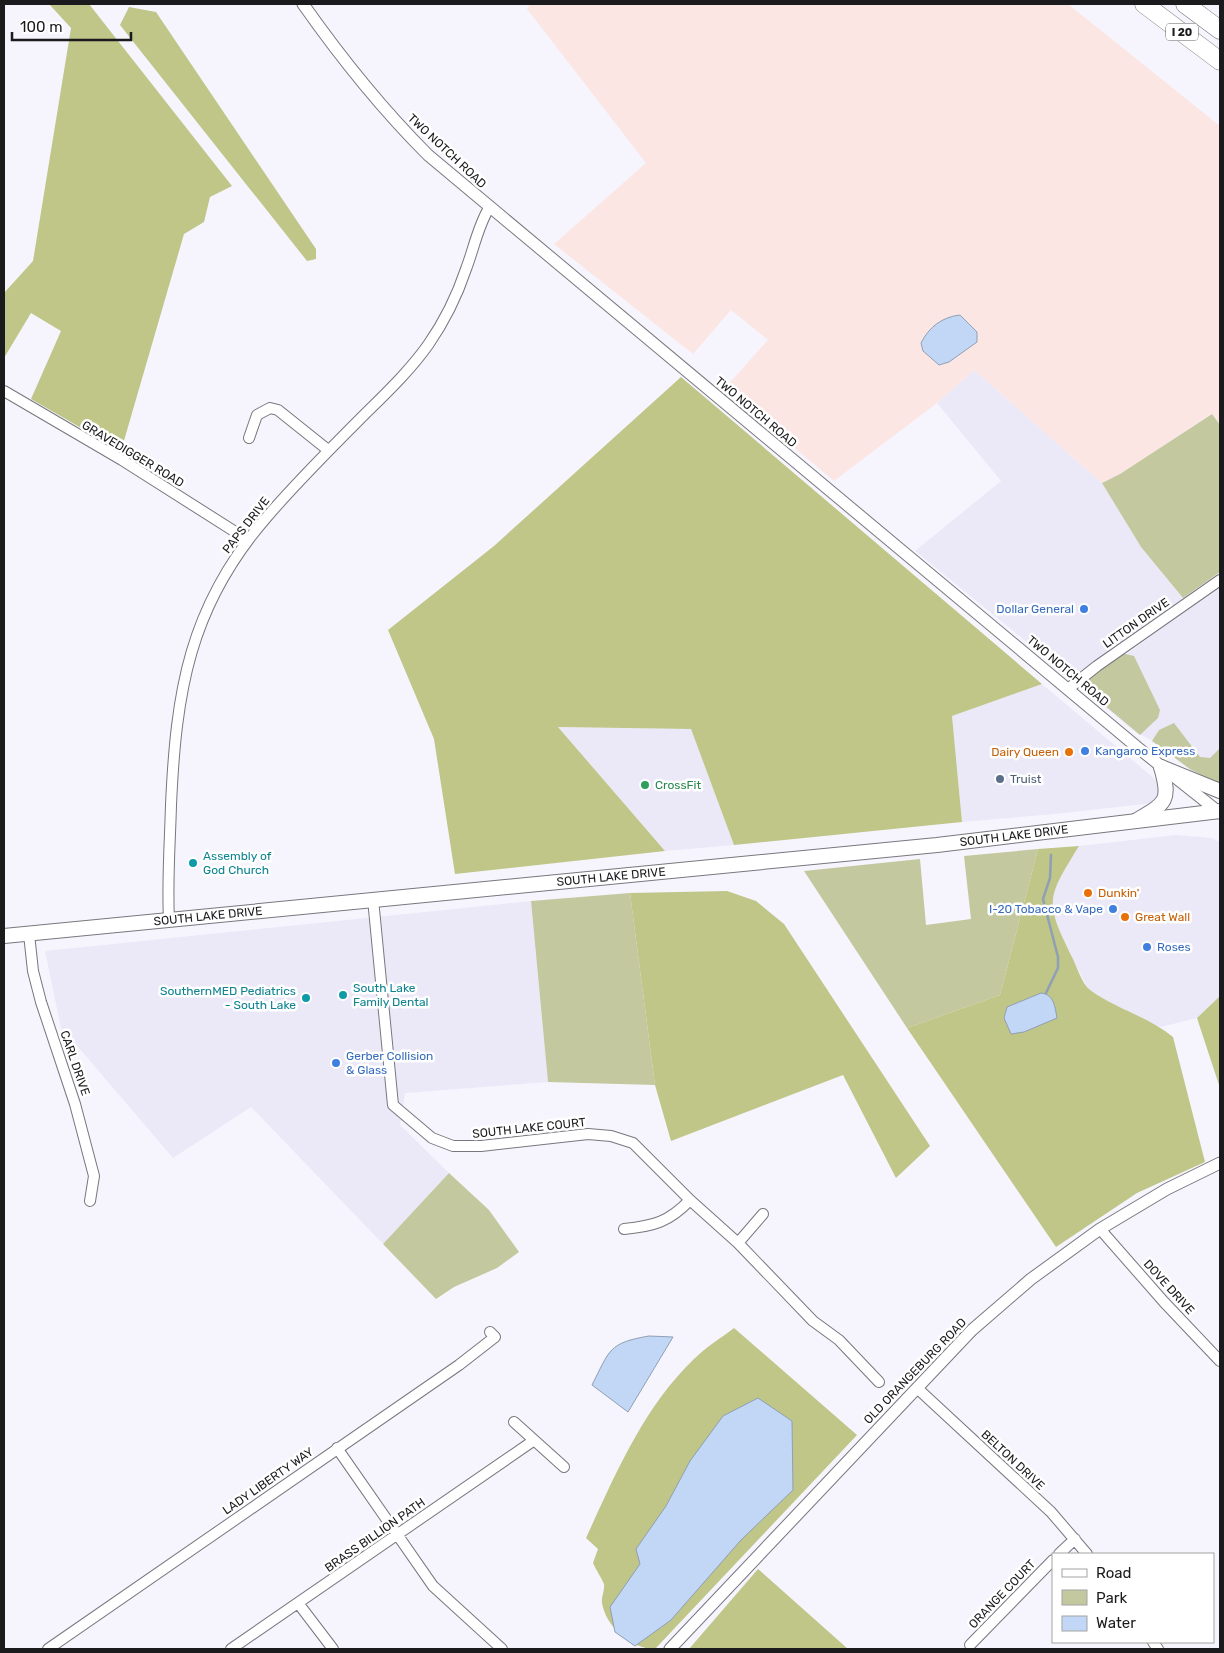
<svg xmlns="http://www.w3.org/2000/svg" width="1224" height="1653" font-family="Rubik,sans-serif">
<rect width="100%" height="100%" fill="#f6f5fd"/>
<path fill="#ebe9f8" d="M974 370 1102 483 1141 547 1183 598 1071 678 915 551 1001 481 937 403Z
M1220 587V785L1195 774 1153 741 1134 731 1088 693 1087 687 1090 680Z
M1042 684 1156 780 1160 792 1154 803 1055 814 962 822 952 716Z
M558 727 691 729 734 845 665 851Z
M1176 835 1211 838 1220 842V996L1197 1018 1161 1027 1120 1009 1088 989 1058 930 1052 909 1054 887 1079 846Z
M531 901 548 1082 405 1093 400 1125 449 1173 383 1244 251 1107 173 1158 67 1034 62 1033 45 951Z"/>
<path fill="#fce6e4" d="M530 4H1068L1220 126V425L1211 414 1120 474 1102 483 974 370 937 403 834 481 724 389 768 340 731 310 693 354 554 244 646 163 527 9Z"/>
<path fill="#c4c89e" d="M1212 414 1220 425V572L1183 598 1141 547 1102 483 1120 474Z
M1121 653 1134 656 1160 710 1158 718 1140 735 1090 693 1088 683 1091 676Z
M1174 723 1200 757 1210 758 1220 748V785L1190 769 1152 741 1159 730Z
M1038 849 1000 995 907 1028 804 871 920 859 926 925 971 919 964 856Z
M630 893 655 1085 548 1082 531 901Z
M449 1173 489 1210 519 1252 497 1268 454 1287 436 1299 383 1244Z"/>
<path fill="#c0c588" d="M49 4H89L232 186 210 197 204 222 184 234 121 451 31 399 61 331 31 313 4 358V293L33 261 71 28Z
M129 7 156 12 316 249V259L307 261 120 25Z
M681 377 1042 684 952 716 962 822 734 845 691 729 558 727 665 851 455 874 434 739 388 630 494 546Z
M1079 846C1047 898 1044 901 1072 957 1077 967 1082 984 1090 990 1116 1009 1149 1017 1173 1037L1205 1162 1137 1193 1056 1247 907 1028 1000 995 1038 849Z
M727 891 756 901 784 924 930 1146 896 1178 843 1075 671 1141 655 1085 630 893Z
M1220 996V1088L1197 1018Z
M734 1328 857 1435 655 1649C631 1649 606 1627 602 1603 601 1597 605 1590 604 1584 601 1577 596 1570 593 1563L598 1549 586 1538C615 1475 643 1408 694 1359 706 1347 721 1338 734 1328Z
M758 1569 848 1649H689Z"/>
<path fill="#c1d7f5" stroke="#8f9fb4" d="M960 315 977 332V342L949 362 939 365 923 351 921 343C929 327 942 317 960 315Z
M1041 993C1054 994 1055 1007 1057 1018L1024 1032 1011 1034 1004 1018 1007 1007Z
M649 1336 673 1337 628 1412 592 1385C610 1350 608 1343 649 1336Z
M758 1398 792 1421 793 1490 741 1540 671 1620 635 1646 615 1632 610 1607 640 1564 636 1549 666 1506 690 1461 723 1416Z"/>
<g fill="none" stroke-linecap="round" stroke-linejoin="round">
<path stroke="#8f9fb4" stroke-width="2.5" d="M1046 993 1058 968V957L1043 899 1050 878 1051 855"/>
<defs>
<path id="minor" d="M4 391 122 460 248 540
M249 438 257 415 270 408 278 410 328 450
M1068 689 1097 666 1220 580
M373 899 393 1105 432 1138 453 1146H481L588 1134 611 1136 633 1143 690 1200 738 1243 813 1321 839 1340 879 1382
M169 920C167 881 170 843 171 805 176 692 189 607 266 518 295 484 327 452 359 420 383 396 408 373 428 345 444 322 457 296 466 269 474 248 478 226 489 208
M29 934 33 971 41 1002 75 1104 94 1176 90 1201
M624 1229C654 1226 669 1222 690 1200
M1100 1229 1164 1302 1220 1361
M738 1243 763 1214
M917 1388 1051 1512 1087 1554
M514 1422 564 1467
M337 1448 433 1586 502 1649
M1059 1554 1075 1539
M298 1603 333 1649
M1153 1642 1158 1649
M970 1645 1053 1560
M48 1649 459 1365 495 1337 490 1332
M231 1649 533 1441"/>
<path id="tertiary" d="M303 4C341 58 381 108 428 155L1137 747 1220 813
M670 1649 972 1330 1031 1279 1100 1229 1167 1189 1220 1163"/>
<g id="secondary">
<path d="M1161 767 1220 791"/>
<path d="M1137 820C1166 803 1171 801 1161 767"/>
<path id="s1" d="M4 936 937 845 1220 811"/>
</g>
<path id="motorway" d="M1144 4 1220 61
M1185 4 1220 30"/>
</defs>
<use href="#minor" stroke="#78777e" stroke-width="12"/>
<use href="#tertiary" stroke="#78777e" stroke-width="13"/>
<use href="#secondary" stroke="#78777e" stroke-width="16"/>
<use href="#motorway" stroke="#78777e" stroke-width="19"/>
<use href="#minor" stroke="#fff" stroke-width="10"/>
<use href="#tertiary" stroke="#fff" stroke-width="11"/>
<use href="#secondary" stroke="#fff" stroke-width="14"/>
<use href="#motorway" stroke="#fff" stroke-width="18"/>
</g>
<g fill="#3f7fe0" stroke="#fff" stroke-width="2">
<circle cx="1084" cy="609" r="5"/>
<circle cx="1085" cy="751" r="5"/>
<circle cx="1113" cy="909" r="5"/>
<circle cx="1147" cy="947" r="5"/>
<circle cx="336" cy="1063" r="5"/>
</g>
<g fill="#e8710a" stroke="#fff" stroke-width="2">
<circle cx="1069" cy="752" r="5"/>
<circle cx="1088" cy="893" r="5"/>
<circle cx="1125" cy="917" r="5"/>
</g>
<circle fill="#5c6f8a" stroke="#fff" stroke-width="2" cx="1000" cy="779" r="5"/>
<circle fill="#2e9e5b" stroke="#fff" stroke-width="2" cx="645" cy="785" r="5"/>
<g fill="#0f9aa8" stroke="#fff" stroke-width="2">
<circle cx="193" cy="863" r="5"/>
<circle cx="343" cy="995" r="5"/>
<circle cx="306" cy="998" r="5"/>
</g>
<g text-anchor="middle" stroke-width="5" stroke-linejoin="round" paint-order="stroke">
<rect fill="#fff" stroke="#5f5f62" stroke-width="1" x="1166" y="23.5" width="32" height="17" rx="4"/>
<g font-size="11" font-weight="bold" fill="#1b1b1e">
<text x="1182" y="36">I 20</text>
</g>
<g font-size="12" fill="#1b1b1e" stroke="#fff">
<text transform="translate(447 151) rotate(43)" y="4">TWO NOTCH ROAD</text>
<text transform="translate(756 412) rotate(40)" y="4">TWO NOTCH ROAD</text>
<text transform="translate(133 454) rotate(31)" y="4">GRAVEDIGGER ROAD</text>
<text transform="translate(246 525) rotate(-52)" y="4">PAPS DRIVE</text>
<text transform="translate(1136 623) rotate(-35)" y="4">LITTON DRIVE</text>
<text transform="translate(1068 671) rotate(40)" y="4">TWO NOTCH ROAD</text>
<text dy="4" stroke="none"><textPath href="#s1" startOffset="1015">SOUTH LAKE DRIVE</textPath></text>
<text dy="4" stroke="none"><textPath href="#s1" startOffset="610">SOUTH LAKE DRIVE</textPath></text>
<text dy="4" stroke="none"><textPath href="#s1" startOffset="205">SOUTH LAKE DRIVE</textPath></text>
<text transform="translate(75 1063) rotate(71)" y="4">CARL DRIVE</text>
<text transform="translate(529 1128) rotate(-6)" y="4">SOUTH LAKE COURT</text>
<text transform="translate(1169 1287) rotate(48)" y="4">DOVE DRIVE</text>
<text transform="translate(915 1371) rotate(-46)" y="4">OLD ORANGEBURG ROAD</text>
<text transform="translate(1013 1460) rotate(43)" y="4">BELTON DRIVE</text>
<text transform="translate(268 1481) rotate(-35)" y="4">LADY LIBERTY WAY</text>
<text transform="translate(375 1535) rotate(-35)" y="4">BRASS BILLION PATH</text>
<text transform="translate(1002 1594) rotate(-46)" y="4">ORANGE COURT</text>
</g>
<g font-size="12" fill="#366cbe" stroke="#fff" text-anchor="start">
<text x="1074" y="613" text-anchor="end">Dollar General</text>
<text x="1095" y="755">Kangaroo Express</text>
<text x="1103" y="913" text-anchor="end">I-20 Tobacco &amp; Vape</text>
<text x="1157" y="951">Roses</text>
<text x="346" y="1060">Gerber Collision<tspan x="346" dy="14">&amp; Glass</tspan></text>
</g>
<g font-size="12" fill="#c56008" stroke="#fff" text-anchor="start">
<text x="1059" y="756" text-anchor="end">Dairy Queen</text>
<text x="1098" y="897">Dunkin'</text>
<text x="1135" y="921">Great Wall</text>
</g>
<g font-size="12" fill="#4e5e75" stroke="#fff" text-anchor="start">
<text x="1010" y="783">Truist</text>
</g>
<g font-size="12" fill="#27864d" stroke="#fff" text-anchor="start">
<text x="655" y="789">CrossFit</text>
</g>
<g font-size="12" fill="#0d838f" stroke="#fff" text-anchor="start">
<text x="203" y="860">Assembly of<tspan x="203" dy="14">God Church</tspan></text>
<text x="353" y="992">South Lake<tspan x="353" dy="14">Family Dental</tspan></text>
<text x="296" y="995" text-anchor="end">SouthernMED Pediatrics<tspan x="296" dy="14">- South Lake</tspan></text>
</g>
</g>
<rect width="1224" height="1653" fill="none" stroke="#1b1b1e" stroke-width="10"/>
<rect x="1052" y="1553" width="162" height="90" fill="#ffffff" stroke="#a4a4a5"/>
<rect x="1062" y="1569" width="25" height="8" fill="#ffffff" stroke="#a4a4a5"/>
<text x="1096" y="1578" font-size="15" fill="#1b1b1e">Road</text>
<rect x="1062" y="1590" width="25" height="15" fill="#c4c89e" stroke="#a4a4a5"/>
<text x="1096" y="1603" font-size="15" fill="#1b1b1e">Park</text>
<rect x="1062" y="1616" width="25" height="15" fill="#c1d7f5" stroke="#a4a4a5"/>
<text x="1096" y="1628" font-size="15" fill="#1b1b1e">Water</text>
<path d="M12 32v8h119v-8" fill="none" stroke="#1b1b1e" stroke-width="2.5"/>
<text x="20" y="32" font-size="15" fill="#1b1b1e" stroke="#ffffff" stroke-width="4" paint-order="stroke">100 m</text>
</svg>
